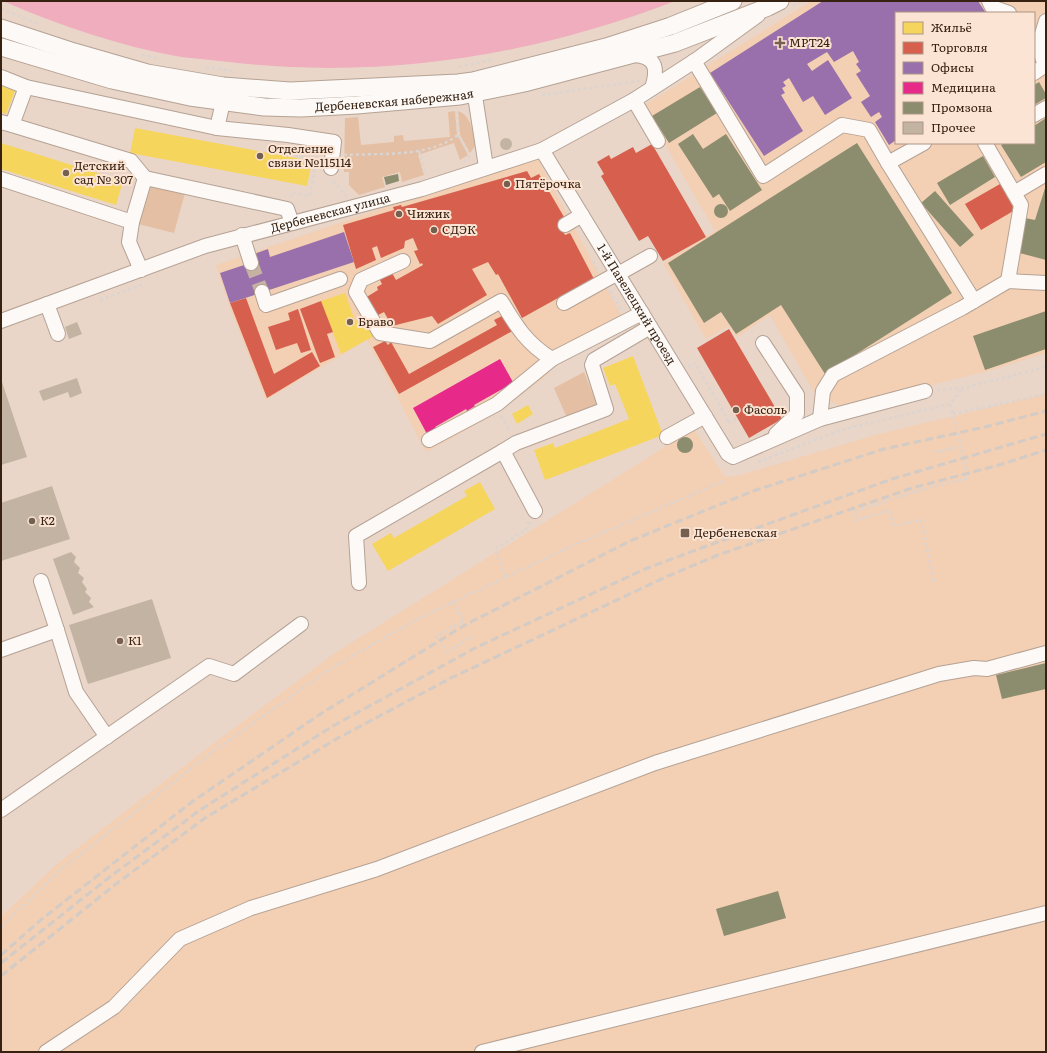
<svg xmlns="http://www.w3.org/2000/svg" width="1047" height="1053" font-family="Literata,serif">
<rect width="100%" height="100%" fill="#e9d6c8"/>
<path fill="#f3cfb3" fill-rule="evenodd" d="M811 1H1046V353L985 372 841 407 813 391 770 315 737 337 729 326 706 339 663 263 715 231 643 106ZM896 13H1034V143H896Z
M536 156 622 317 538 362 550 373 499 412 426 452 367 340 266 400 230 308 216 265Z
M1046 394V1052H1V917L57 864 205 750 335 653 694 429 725 477 740 475 879 434Z"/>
<path fill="#e5bfa3" d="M455 111 457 134 468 155 460 160 454 143 418 155 424 175 402 182 400 172 382 177 385 187 359 195 349 185V172H344L345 118 358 117 361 145 394 142V136L403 135 404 141 450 137 448 112Z
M458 111C471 115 474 133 475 146L470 153 460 135Z
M148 184 185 193 174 233 138 224Z
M584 372 597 405 567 418 554 388Z"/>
<path fill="#f0adbe" d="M3 1H675C533 56 381 80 229 62 214 60 197 59 181 57 120 46 60 26 3 1Z"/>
<path fill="#f6d55c" d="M1 86 15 91 6 114 1 112Z
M135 128 312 161 307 186 130 153Z
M1 143 123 181 116 205 1 169Z
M345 293 355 321 363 317 374 336 341 354 321 301Z
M633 356 663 435 545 480 534 450 553 443 555 448 629 419 615 384 610 386 603 368Z
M528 405 533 414 517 424 512 414Z
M480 482 495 509 388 571 372 544 391 533 394 538 467 496 464 491Z"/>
<path fill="#d6604d" d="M652 144 706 237 663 261 648 236 639 241 601 176 604 174 597 162 609 155 611 159 633 147 636 153Z
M527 171 531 178 539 174 564 217V218L558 221 565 235 570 233 594 279 570 299 567 293 522 318 498 274 496 275 488 262 472 269 487 295 438 324 432 316 392 326 384 312 376 316 365 298 378 290 377 287 382 284 380 280 392 273 396 280 423 265 422 263 420 264 414 251 418 250 413 238 405 241 404 248 381 258 377 246 372 248 376 260 356 269 343 225 394 210 393 207 401 205 402 207Z
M1000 184 1015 210 981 230 965 204Z
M246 298 274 374 312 352 320 366 267 398 230 303Z
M321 301 333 332 327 334 335 357 320 363 300 309Z
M298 309 311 350 301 353 297 343 276 350 268 327 290 320 288 313Z
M502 316 516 329 399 394 373 347 385 341 388 345 391 342 409 374 497 325 494 320Z
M729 329 782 419 749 438 697 348Z"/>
<path fill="#9970ab" d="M823 1H978L986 13H896V140L889 145 875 122 882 117 879 112 871 117 861 102 870 96 856 74 861 71 856 64 859 62 853 51 834 62 827 52 807 64 812 71 828 60 852 98 825 115 813 96 803 102 789 78 783 82 786 86 782 88 785 93 781 95 803 131 764 156 710 73Z
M344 232 354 262 230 303 220 273 256 261 254 254 268 249 270 257Z"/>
<path fill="#e7298a" d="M500 359 514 384 506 388V387L474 405 475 406 467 411 466 409 435 427 436 428 427 434 413 408Z"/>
<path fill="#8c8c6e" d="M1039 82 1046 94V98L1034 105V85Z
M700 87 717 113 669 143 652 116Z
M1046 118V162L1021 177 1001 145 1005 143H1034V126Z
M693 134 703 149 726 134 762 190 730 211 719 194 713 198 678 144Z
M857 143 952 293 825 374 781 305 736 334 721 312 704 323 668 263Z
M983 156 995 177 950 205 937 183Z
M398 174 399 181 386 185 384 177Z
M1046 185V260L1016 252 1025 218 1035 220Z
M935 191 974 235 960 247 921 203Z
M714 211a7 7 0 1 1 14 0a7 7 0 1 1-14 0Z
M1046 311V349L985 370 973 336Z
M677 445a8 8 0 1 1 16 0a8 8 0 1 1-16 0Z
M1046 663V689L1002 699 996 675Z
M778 891 786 918 724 936 716 909Z"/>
<path fill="#c2b3a2" d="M500 144a6 6 0 1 1 12 0a6 6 0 1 1-12 0Z
M77 322 82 334 69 339 65 327Z
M77 378 82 393 70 398 68 392 43 401 39 391Z
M1 379 27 457 1 465Z
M52 486 70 539 1 561V503Z
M71 552 76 557 74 562 80 568 78 573 84 578 82 582 87 589 85 592 91 598 89 602 94 607 73 615 53 559Z
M152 599 171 658 88 684 69 625Z"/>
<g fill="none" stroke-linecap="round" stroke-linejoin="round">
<path stroke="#c5b2a3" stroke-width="14" stroke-dasharray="14 7" stroke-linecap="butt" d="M251 263 262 292"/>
<defs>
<g id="minor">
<path d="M989 1 992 7 1009 13"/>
<path d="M1046 21 1038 47 1046 67"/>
<path d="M635 55C657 57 658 70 652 88"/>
<path d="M694 61 763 176 842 125 869 130 888 163"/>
<path d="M1034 73 1044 66"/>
<path d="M1 77 26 87 217 128 288 135 334 142 331 168"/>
<path d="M473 83 486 167"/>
<path d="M634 100 658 141"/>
<path d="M1034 115 1046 108"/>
<path d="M1 122 12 125 26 87"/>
<path d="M12 125 131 161 145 178 132 222 129 242 141 270"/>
<path d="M217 128 223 102"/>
<path d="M924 143 888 163 974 301"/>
<path d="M985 143 1021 205 1008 281"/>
<path id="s1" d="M542 150 728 454 733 457 820 419 925 391"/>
<path d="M145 178 287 209 292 223"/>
<path d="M1 179 132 222"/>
<path d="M1014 193 1046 174"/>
<path d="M565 225 582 215"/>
<path d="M242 235 251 263"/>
<path d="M403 261 361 280 356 292 380 333 430 341 501 301C516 326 527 344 552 359L642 313"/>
<path d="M618 274 650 256"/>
<path d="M262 292 266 305 340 279"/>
<path d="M564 303 618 273"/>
<path d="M47 304 58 334"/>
<path id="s2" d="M1 321 205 246 422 189 542 150 634 100 696 60 758 15"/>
<path d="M763 343 797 395V414L776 434"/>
<path d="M820 419 823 391 833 375 962 308 1008 281 1046 283"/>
<path d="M667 437 705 416"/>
<path d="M429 440 497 404 552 359"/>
<path d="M535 511 503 451 516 443 606 409 592 365 594 360 650 327"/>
<path d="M359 583 356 536 503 451"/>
<path d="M57 630 76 692 107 737"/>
<path d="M1 650 57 630 41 581"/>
<path d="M1 810 209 666 234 674 301 624"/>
<path d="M46 1052 114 1007 180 939 251 908 377 869 655 763 939 674 974 668 987 669 1046 653"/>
<path d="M482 1052 1046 913"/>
</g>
<g id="major">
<path d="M1 28 74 52 147 73 223 86 290 91 458 83 473 81 606 47 671 26 733 1"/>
<path id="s3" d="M1 47 112 80 190 97 264 107 301 108 357 105 460 96 524 83 675 43 768 7 780 1"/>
</g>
</defs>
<use href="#minor" stroke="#b5a294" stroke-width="16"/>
<use href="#major" stroke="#b5a294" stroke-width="19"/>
<path stroke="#dbd4d0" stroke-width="2.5" stroke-dasharray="3 3" stroke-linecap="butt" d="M793 6 801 1
M1 9 37 23
M142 55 160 59
M206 67 235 71
M459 67 494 59
M542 95 640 81
M456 111 458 135 470 156 464 161
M286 146 285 154 316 160
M419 151 426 175
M344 155C380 153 428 158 458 135
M333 181 347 197
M291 197 292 192 310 196 316 160 319 163
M593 261 598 271
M610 291 621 310
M100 300 142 285
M688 367 695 363 729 422
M937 390 963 388 1046 367
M953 414 1046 394
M501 416 510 432
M728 423 737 418
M936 452 961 446 950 404
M758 462 841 430 950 404 963 388
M506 577 558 552 726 480
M934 581 921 520 894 526 889 510 857 520 854 512 913 492 968 478 961 446
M453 602 464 621 436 636 447 652 473 636
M1 927 58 872 211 753 333 667 419 618 506 577 495 549 526 530 529 522"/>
<use href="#minor" stroke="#fcf9f7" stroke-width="14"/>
<use href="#major" stroke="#fcf9f7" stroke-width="17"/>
<path stroke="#d2cbc6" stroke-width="3" stroke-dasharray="8 4" stroke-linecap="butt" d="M1 955 42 919 193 801 322 713 465 625 630 541 753 491 884 449 985 427 1046 411
M1 963 111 876 200 810 333 726 475 648 645 569 704 547 892 479 1046 434
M1 976 116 884 205 818 338 738 451 678 668 576 718 555 912 488 999 465 1046 450"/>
</g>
<g fill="#756050" stroke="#fbe4d3" stroke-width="1.5">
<path d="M778 37h4v4h4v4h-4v4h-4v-4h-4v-4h4z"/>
<circle cx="260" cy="156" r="4"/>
<circle cx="66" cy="173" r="4"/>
<circle cx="507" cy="184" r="4"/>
<circle cx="399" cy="214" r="4"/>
<circle cx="434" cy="230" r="4"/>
<circle cx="350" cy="322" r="4"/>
<circle cx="736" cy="410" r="4"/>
<circle cx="32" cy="521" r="4"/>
<rect x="680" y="528" width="10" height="10" rx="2"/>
<circle cx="120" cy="641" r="4"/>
</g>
<g text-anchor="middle" stroke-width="4" stroke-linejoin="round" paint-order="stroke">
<g font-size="12" fill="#372110" stroke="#fbe4d3" text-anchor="start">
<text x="789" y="47">МРТ24</text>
<text x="268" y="153">Отделение<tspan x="268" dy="14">связи №115114</tspan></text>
<text x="74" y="170">Детский<tspan x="74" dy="14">сад № 307</tspan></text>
<text x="515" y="188">Пятёрочка</text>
<text x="407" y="218">Чижик</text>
<text x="442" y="234">СДЭК</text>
<text x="358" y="326">Браво</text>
<text x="744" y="414">Фасоль</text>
<text x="40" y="525">К2</text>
<text x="694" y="537">Дербеневская</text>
<text x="128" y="645">К1</text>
</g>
<g font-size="12" fill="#372110" stroke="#fbe4d3">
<text dy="4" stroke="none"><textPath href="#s3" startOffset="401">Дербеневская набережная</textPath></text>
<text dy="4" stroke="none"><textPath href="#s2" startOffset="347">Дербеневская улица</textPath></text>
<text dy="4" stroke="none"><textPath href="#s1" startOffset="181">1-й Павелецкий проезд</textPath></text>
</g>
</g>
<rect width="1047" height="1053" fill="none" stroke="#372110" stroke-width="4"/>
<rect x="895" y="12" width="140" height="132" fill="#fbe4d3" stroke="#ad9685"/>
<rect x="903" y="22" width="20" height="12" fill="#f6d55c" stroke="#ad9685"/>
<text x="931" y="32" font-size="12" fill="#372110">Жильё</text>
<rect x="903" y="42" width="20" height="12" fill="#d6604d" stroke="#ad9685"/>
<text x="931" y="52" font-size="12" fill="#372110">Торговля</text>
<rect x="903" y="62" width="20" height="12" fill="#9970ab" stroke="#ad9685"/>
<text x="931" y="72" font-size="12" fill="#372110">Офисы</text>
<rect x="903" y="82" width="20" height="12" fill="#e7298a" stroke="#ad9685"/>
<text x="931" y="92" font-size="12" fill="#372110">Медицина</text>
<rect x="903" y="102" width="20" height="12" fill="#8c8c6e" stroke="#ad9685"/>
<text x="931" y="112" font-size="12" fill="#372110">Промзона</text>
<rect x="903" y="122" width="20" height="12" fill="#c2b3a2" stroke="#ad9685"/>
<text x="931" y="132" font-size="12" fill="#372110">Прочее</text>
</svg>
